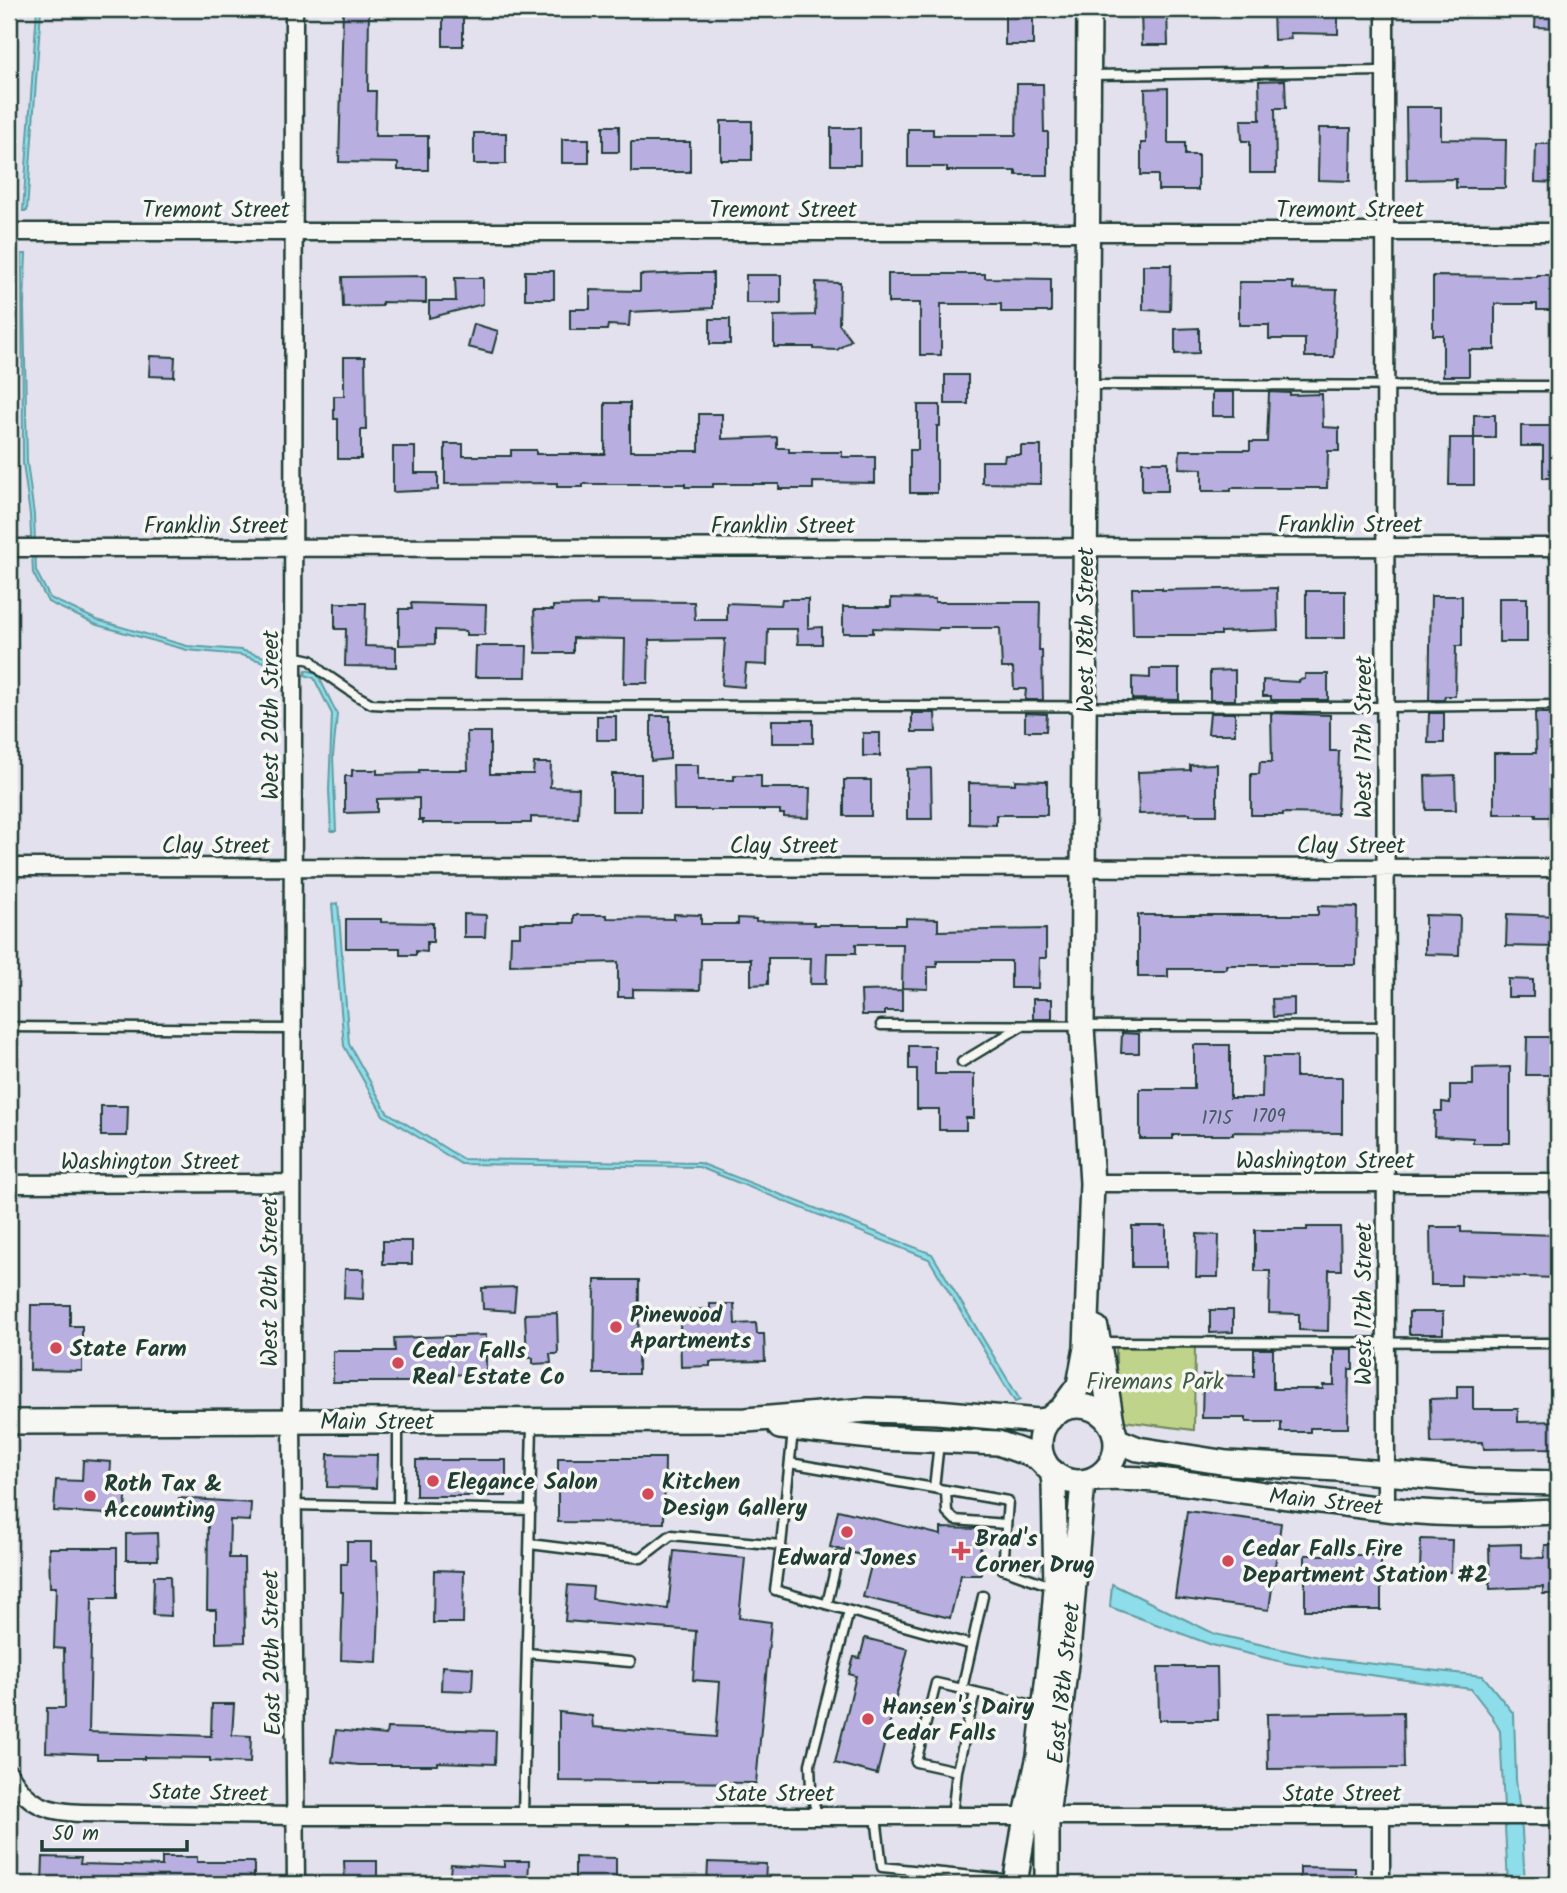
<svg xmlns="http://www.w3.org/2000/svg" width="1567" height="1893" font-family="Kalam,sans-serif">
<rect width="100%" height="100%" fill="#e3e1ed"/>
<filter id="ink" filterUnits="userSpaceOnUse"><feTurbulence type="fractalNoise" baseFrequency=".0143" numOctaves="2"/><feDisplacementMap in="SourceGraphic" scale="14" xChannelSelector="R" yChannelSelector="G"/><feConvolveMatrix kernelMatrix="1 2 1 2 8 2 1 2 1" color-interpolation-filters="sRGB"/></filter>
<g filter="url(#ink)">
<path fill="#bfd48a" stroke="#6f885f" stroke-width="2" d="M1195 1342 1194 1430 1116 1420V1343Z"/>
<path fill="#8eddeb" stroke="#629da2" stroke-width="2" d="M37 9H41L27 211H23Z
M22 254H26L24 306 27 462 34 515 36 571 50 598 97 620 187 646 241 650 268 658 267 663 241 655 187 650 97 625 48 602 33 573 30 515 23 463Z
M306 670 317 673 337 714 333 756 336 831H331L329 790 332 714 314 678 305 675Z
M338 903 349 1044 387 1112 463 1159 700 1163 932 1254 1020 1400 1015 1402 929 1259 699 1167 461 1164 383 1115 344 1046 332 904Z
M1112 1584 1215 1634 1320 1658 1483 1676 1514 1714 1516 1779 1522 1831 1525 1884H1508L1500 1731 1492 1716 1471 1689 1291 1664 1212 1645 1110 1607Z"/>
<path fill="#b8afe0" stroke="#1f3d34" stroke-width="2" d="M343 9H369L368 91H376L375 136H428V170H398V163L339 162Z
M1005 9H1033V45H1005Z
M1141 9H1167L1168 45H1142Z
M1273 9H1338V34L1290 33 1291 39 1274 40Z
M1536 9H1558V28L1535 27Z
M443 18H463V46H443Z
M1285 80 1286 108H1275L1276 173H1250V141H1242L1241 120H1260L1259 81Z
M1017 84H1043L1044 132H1048V175H1016V171H947V167H908V129H933V135H1016Z
M1168 88V143H1185V155H1198V190H1158V175H1141V143H1146L1145 89Z
M1406 107H1441V139L1506 140 1505 188H1456V179L1407 180Z
M721 121H752V160H721Z
M603 126H619V152H603Z
M831 128H860V165H831Z
M1319 128H1351L1350 181 1318 180Z
M474 133H506V164H474Z
M562 139H589V163H562Z
M631 142H690V172H631Z
M1536 144H1558V183L1535 182Z
M1143 265H1171L1170 311 1143 310Z
M525 271H554V299H525Z
M689 273H713V308L630 312 629 326 608 325 607 330H570V309H590V290L640 291V275Z
M888 274H985V278L1051 279V312H1001V304H941V355H920V303H888Z
M746 275H781V303H746Z
M1537 275H1558V310H1537V304H1495V350H1469V376H1443V335H1433V276L1537 277Z
M426 276V303L382 302V306L343 307 342 277Z
M455 278H483V304L429 318V301H456Z
M816 282 840 283 839 324 851 340 837 350 814 349V347H774V316L815 315Z
M1239 282H1293V289L1337 290 1334 357H1305V339H1269V325H1239Z
M710 319H730V344H710Z
M474 324 498 331 492 353 468 347Z
M1199 328V353L1175 354V329Z
M150 356 175 357 174 377 149 376Z
M344 357H365L366 430H361V459H338V419H334V396H344Z
M945 375H968V404H945Z
M1212 392H1234V416H1212Z
M1269 392 1290 393V395L1322 394 1323 427 1339 428V451H1328L1327 488H1231V491H1202V469L1179 468 1180 450H1250V442H1267Z
M605 403H630V451H699V414H722V439L777 437V448H789V452H842V457H875V483L813 482V489H779V484H713V487H685V484H583V487H557V483L445 484V444H463V456H511V450H536V454H605Z
M918 405H940V426H937V493H910V450H918Z
M1474 415H1495V438H1474Z
M1521 426H1558V478H1543V446H1521Z
M1450 438H1474V485H1449Z
M1021 446H1041V484L982 483V461H1004L1005 455H1021Z
M393 447H415V473H438V490L393 492Z
M1142 462H1168V491H1142Z
M1132 588H1162V590L1277 588 1278 630 1221 632V635H1133Z
M1306 591H1345V638H1306Z
M1431 596H1462V646H1456L1455 696H1445L1444 700H1429Z
M891 598 935 599V602H1040L1039 650H1042L1043 700H1025L1026 689H1014L1013 668H1002L1000 628H939L938 630 873 628V633H843V607H891Z
M1499 598H1527V642H1499Z
M782 599H808V628L822 627V644H798L797 629H768L767 665 746 664 744 687 722 685 725 639 649 640 648 683H624L625 639 573 638V653H536L534 610H553V606L597 605V601L694 602 695 620H727V603L781 605Z
M335 603H366L365 646 396 647V667L345 666 346 629H335Z
M411 603 486 605 485 635H466V631L435 630V644L399 645V609H412Z
M476 646H527L526 677H475Z
M1150 669H1179V700L1132 699V677L1150 678Z
M1235 670V700H1210V671Z
M1305 674H1328V700H1271V696H1263V680L1299 682V680L1305 679Z
M912 713H935L936 732H912Z
M1025 713 1047 714 1046 731H1025Z
M1210 713H1235V734H1208Z
M1271 713 1330 715V751H1339L1337 814 1283 813V815H1251V774H1259L1260 762H1272Z
M1429 713H1444V743H1428Z
M1535 713H1558V817H1536V814H1494V753H1536Z
M597 716H616V740H597Z
M651 716H670V759L651 761Z
M772 720H813V743H772Z
M467 732H490V774H533L534 763H551L550 787 579 788 578 818 531 817V823H423V820H419V798L377 799V812L345 813V776H352V770H377V774L419 773V770H468Z
M863 733H880V756H863Z
M1217 764V815H1190V813L1139 814 1138 772 1190 770V765Z
M673 765H698V780H734V775H761V788H810L809 818 784 817V814H780V810H674Z
M931 768 932 819H907V769Z
M612 774H641V811H612Z
M1455 775 1456 810H1426L1425 776Z
M844 780H871V816H844Z
M1015 780 1047 781V815H996V825L969 824V783L1015 784Z
M1318 906 1357 907 1356 965H1226V969H1168V977H1138V915H1318Z
M464 914 486 915 485 937H464Z
M674 914 701 915V924H738V918L756 919V921L814 922V925H906V918L938 919V931L1046 929V958H1039L1038 988H1011V961H937V967H928V989L902 988 903 944H856V953H827L826 984H810L811 958H768V984L751 985V959H701L700 990 633 989V997H618V962L510 965 511 936H520V923H574V915H607V918L674 919Z
M1507 914 1558 916V947L1506 946Z
M1425 915 1460 916 1459 955 1425 954Z
M346 919H381V922L433 923V942H427V952L416 951V955H400V948H346Z
M1508 979 1533 980V997H1508Z
M902 990V1011H885V1015H862L861 991Z
M1294 998V1016L1273 1017 1272 999Z
M1033 999H1052V1019H1033Z
M1122 1033 1139 1034V1053H1121Z
M1527 1037H1554V1075H1526Z
M1194 1045H1230V1098H1262L1263 1057H1296V1077H1342V1133L1233 1132V1135H1173V1139H1140V1089H1194Z
M909 1046H935V1074H974V1118H966V1130H939V1109H917V1069H909Z
M1510 1067V1143H1473V1138L1434 1136 1435 1111H1442V1102L1450 1103V1085H1473V1068Z
M101 1106H128L127 1136H101Z
M1132 1226H1166V1267H1132Z
M1307 1227H1340L1341 1270H1329L1328 1331 1299 1330V1314L1269 1313 1270 1271H1255V1230H1307Z
M1430 1227H1461V1232L1558 1235V1278L1461 1275V1285H1431Z
M1197 1234 1219 1235 1218 1277H1196Z
M383 1241H412V1264H383Z
M345 1269H364L363 1299 344 1298Z
M595 1280H639L638 1374H594Z
M516 1287 514 1311 483 1309 482 1288Z
M710 1304H734L735 1324 756 1323 757 1334H764L765 1361 710 1362V1366L681 1367 680 1320H689L688 1310 710 1309Z
M31 1305H70V1326H82V1371L30 1370Z
M1210 1310H1233V1332L1210 1333Z
M1409 1312H1443V1334H1409Z
M557 1313 558 1354H550L551 1363 533 1364V1358H527L525 1314Z
M486 1335V1374L430 1375V1382H333V1351H395L394 1338Z
M1254 1349H1273V1389H1323V1385H1334V1349H1353V1369H1349L1348 1428H1310V1432H1281V1422H1246V1418H1202L1203 1375 1254 1376Z
M1457 1386H1473V1409H1518V1422L1558 1421V1448L1484 1449 1483 1442 1431 1443 1430 1399 1457 1398Z
M328 1454 377 1455 376 1488 327 1487Z
M558 1458H665L664 1523 558 1522Z
M83 1460 111 1462 110 1479 127 1480 125 1515 54 1511 56 1480 82 1481Z
M416 1460H506V1496H416Z
M179 1498 251 1503 250 1521 230 1520 229 1558H244L245 1642 216 1643V1610H207L208 1518 178 1516Z
M838 1510 941 1535V1528L980 1529 981 1575H961L950 1618 863 1597 873 1558 830 1547Z
M1187 1511 1281 1523 1269 1610 1175 1598Z
M157 1533 158 1560H126V1534Z
M1421 1539 1452 1540 1451 1572 1420 1571Z
M347 1542H371V1561H377L379 1609 377 1662 341 1660 343 1592H341V1564H347Z
M1521 1544V1557L1544 1558 1545 1545H1558V1594H1543V1587L1490 1589 1489 1545Z
M49 1548H117V1598H92L89 1732 211 1736 212 1704H234L232 1735 251 1736 250 1763 210 1761V1758L144 1757V1759H97V1754L46 1752 47 1708H65L64 1649 54 1648 56 1587H50Z
M674 1551 745 1558 739 1618 771 1622 756 1783 559 1781V1712L592 1716 593 1727 716 1737 720 1682 693 1680 696 1631 565 1621 568 1585 593 1587 592 1599 668 1609Z
M1305 1555H1381V1610H1305Z
M434 1570 464 1571 463 1623H433Z
M154 1576H170L171 1616 153 1615Z
M865 1638 908 1649 877 1774 835 1763 856 1676 849 1674 854 1657 860 1658Z
M442 1666 473 1668 472 1691 441 1690Z
M1158 1667H1217L1218 1720H1159Z
M1403 1712 1404 1768 1268 1769 1267 1714Z
M387 1728 496 1731 495 1764 437 1762V1765H359L332 1762 336 1730 386 1735Z
M43 1857 81 1858 80 1864 162 1866V1857H197V1862H254V1884H42Z
M575 1857 616 1858V1884H575Z
M344 1861H377V1884H345Z
M504 1861H529L528 1884H449L451 1864 504 1867Z
M708 1862 766 1864 765 1884H707Z
M1300 1867 1355 1868V1884H1300Z"/>
<g fill="none" stroke-linecap="round" stroke-linejoin="round">
<defs>
<path id="service" d="M1090 75 1385 71
M1089 385 1558 386
M293 656 311 660 321 671 359 697 372 704 391 705 1385 707 1558 705
M881 1025 1385 1027
M9 1027 292 1029
M962 1062 1020 1027
M1099 1342 1558 1343
M398 1423V1507
M790 1463 1008 1501 1003 1569 1054 1587
M934 1488 939 1443
M946 1490 947 1512 955 1520 1006 1524
M292 1505 531 1510
M530 1544 641 1558 671 1535 781 1545 793 1431
M781 1545 775 1590 972 1645 983 1596
M827 1604 838 1557
M972 1645 962 1689 1041 1707
M527 1653 630 1662
M962 1689 936 1683 916 1762 957 1771 975 1693
M523 1816 532 1424
M817 1816 811 1789 810 1764 849 1611
M876 1816 882 1867 1013 1880
M952 1816 957 1771
M923 1884 924 1872"/>
<path id="minor" d="M294 9 292 1422 296 1884
M1385 9 1386 1508
M9 232H1558
M9 548 1558 547
M9 867 1558 868
M1092 1183H1558
M9 1184 292 1183
M9 1773C27 1805 47 1812 82 1813L295 1816H1558
M1381 1884V1816"/>
<path id="secondary" d="M1096 1328 1113 1428
M1040 1444a38 38 0 1 1 76 0a38 38 0 1 1-76 0Z
M1060 1411 1079 1385 1086 1348 1092 1183 1082 1027 1089 9
M9 1422 746 1420 868 1410 937 1412 1039 1421 1050 1419
M780 1427 880 1438 998 1443 1037 1457 1048 1468
M1116 1440 1138 1449 1227 1463 1338 1469 1478 1481 1558 1483
M1094 1479C1158 1475 1218 1489 1281 1496 1344 1504 1409 1514 1473 1514 1501 1515 1530 1513 1558 1512
M1015 1884 1026 1816 1039 1756 1052 1639 1056 1587 1054 1483 1052 1471
M1047 1884V1816L1069 1640 1083 1482"/>
</defs>
<use href="#service" stroke="#1f3d34" stroke-width="13"/>
<use href="#minor" stroke="#1f3d34" stroke-width="21"/>
<use href="#secondary" stroke="#1f3d34" stroke-width="28"/>
<use href="#service" stroke="#f6f6f2" stroke-width="8"/>
<use href="#minor" stroke="#f6f6f2" stroke-width="16"/>
<use href="#secondary" stroke="#f6f6f2" stroke-width="23"/>
</g>
</g>
<g fill="#d1495b" stroke="#f6f6f2" stroke-width="2.5">
<circle cx="616" cy="1327" r="7"/>
<circle cx="56" cy="1348" r="7"/>
<circle cx="398" cy="1363" r="7"/>
<circle cx="433" cy="1481" r="7"/>
<circle cx="648" cy="1494" r="7"/>
<circle cx="90" cy="1496" r="7"/>
<circle cx="847" cy="1532" r="7"/>
<path d="M957.5 1540.5h7v7h7v7h-7v7h-7v-7h-7v-7h7z"/>
<circle cx="1228" cy="1561" r="7"/>
<circle cx="868" cy="1719" r="7"/>
</g>
<g text-anchor="middle" stroke-width="7" stroke-linejoin="round" paint-order="stroke">
<g font-size="19" fill="#455a5f">
<text x="1269" y="1122">1709</text>
<text x="1217" y="1124">1715</text>
</g>
<g font-size="23" fill="#1f3d34" stroke="#f6f6f2">
<text x="216" y="217">Tremont Street</text>
<text x="783" y="217">Tremont Street</text>
<text x="1350" y="217">Tremont Street</text>
<text x="1350" y="532">Franklin Street</text>
<text x="216" y="533">Franklin Street</text>
<text x="783" y="533">Franklin Street</text>
<text transform="translate(1085 630) rotate(-90)" y="8">West 18th Street</text>
<text transform="translate(270 715) rotate(-90)" y="8">West 20th Street</text>
<text transform="translate(1363 737) rotate(-90)" y="8">West 17th Street</text>
<text x="216" y="853">Clay Street</text>
<text x="784" y="853">Clay Street</text>
<text x="1351" y="853">Clay Street</text>
<text x="1325" y="1168">Washington Street</text>
<text x="150" y="1169">Washington Street</text>
<text transform="translate(269 1282) rotate(-90)" y="8">West 20th Street</text>
<text transform="translate(1363 1304) rotate(-90)" y="8">West 17th Street</text>
<text x="377" y="1429">Main Street</text>
<text transform="translate(1326 1501) rotate(6)" y="8">Main Street</text>
<text transform="translate(271 1653) rotate(-91)" y="8">East 20th Street</text>
<text transform="translate(1063 1683) rotate(-84)" y="8">East 18th Street</text>
<text transform="translate(209 1792) rotate(1)" y="8">State Street</text>
<text x="775" y="1801">State Street</text>
<text x="1342" y="1801">State Street</text>
</g>
<g font-size="23" font-weight="bold" fill="#1f3d34" stroke="#f6f6f2" text-anchor="start">
<text x="630" y="1322">Pinewood<tspan x="630" dy="26">Apartments</tspan></text>
<text x="70" y="1356">State Farm</text>
<text x="412" y="1358">Cedar Falls<tspan x="412" dy="26">Real Estate Co</tspan></text>
<text x="447" y="1489">Elegance Salon</text>
<text x="662" y="1489">Kitchen<tspan x="662" dy="26">Design Gallery</tspan></text>
<text x="104" y="1491">Roth Tax &amp;<tspan x="104" dy="26">Accounting</tspan></text>
<text x="975" y="1546">Brad's<tspan x="975" dy="26">Corner Drug</tspan></text>
<text x="1242" y="1556">Cedar Falls Fire<tspan x="1242" dy="26">Department Station #2</tspan></text>
<text x="847" y="1565" text-anchor="middle">Edward Jones</text>
<text x="882" y="1714">Hansen's Dairy<tspan x="882" dy="26">Cedar Falls</tspan></text>
</g>
<g font-size="23" fill="#3f5b45" stroke="#f6f6f2">
<text x="1155" y="1389">Firemans Park</text>
</g>
</g>
<rect width="1567" height="1893" fill="none" stroke="#f6f6f2" stroke-width="35"/>
<rect x="18" y="18" width="1532" height="1858" fill="none" stroke="#1f3d34" stroke-width="2.5" filter="url(#ink)"/>
<path d="M42 1840v10h145v-10" fill="none" stroke="#1f3d34" stroke-width="3.5"/>
<text x="52" y="1840" font-size="21" fill="#1f3d34" stroke="#f6f6f2" stroke-width="5" paint-order="stroke">50 m</text>
</svg>
